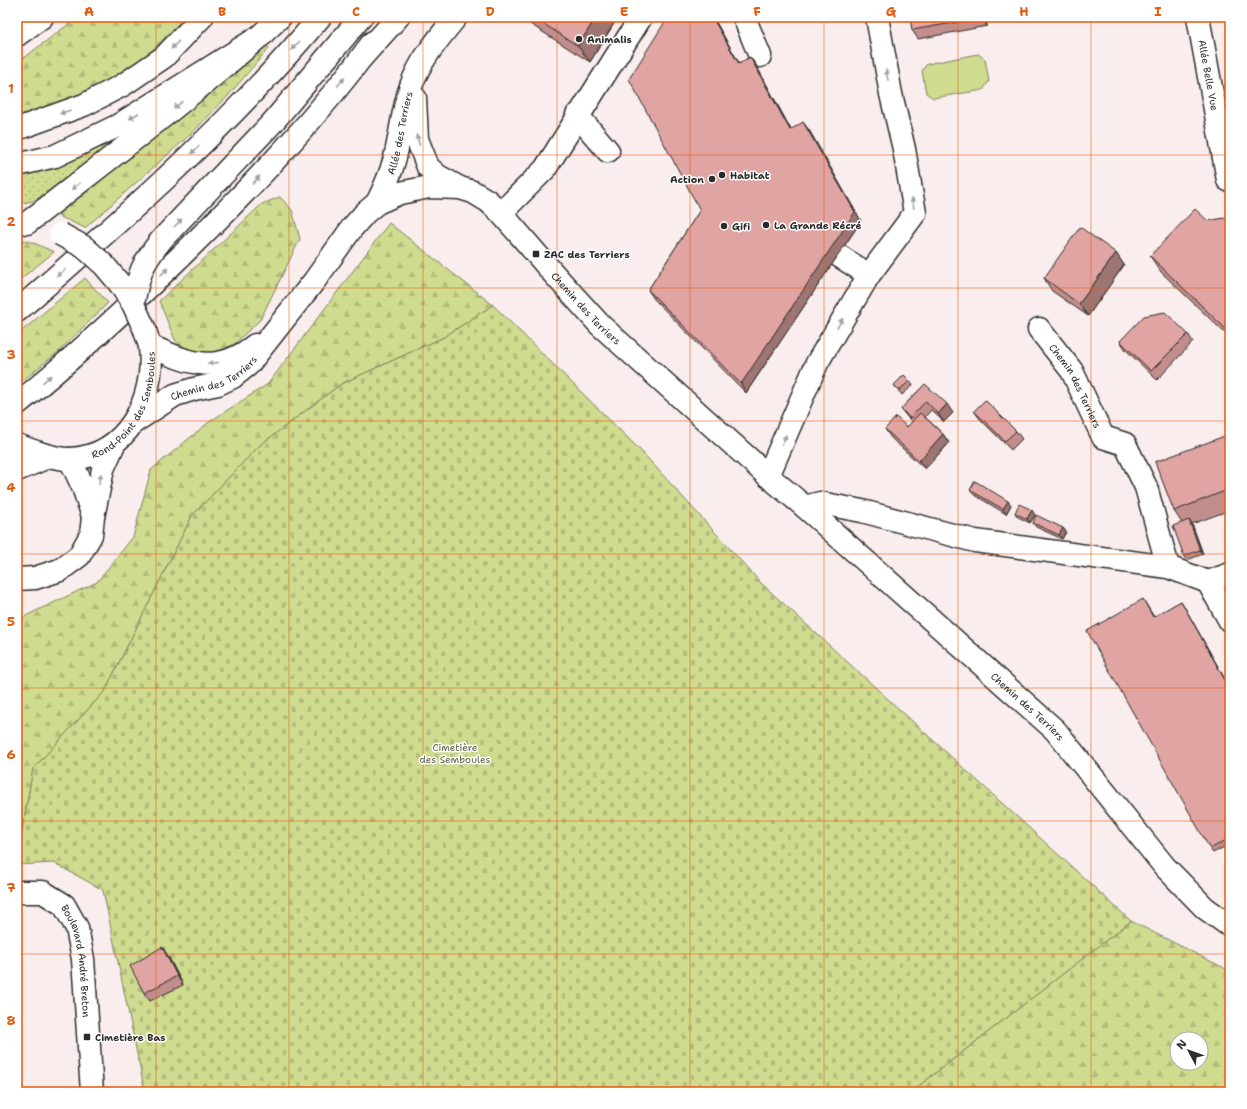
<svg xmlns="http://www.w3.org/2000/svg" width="1247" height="1109" font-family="'Shantell Sans',sans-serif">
<defs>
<pattern id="grass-dots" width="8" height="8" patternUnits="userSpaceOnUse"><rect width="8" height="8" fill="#cfdb8e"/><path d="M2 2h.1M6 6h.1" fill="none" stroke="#b2bc7b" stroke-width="1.8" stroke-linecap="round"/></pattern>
<pattern id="forest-firs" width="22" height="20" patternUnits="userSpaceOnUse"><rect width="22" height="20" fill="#cfdb8e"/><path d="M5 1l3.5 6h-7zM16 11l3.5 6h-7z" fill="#b2bc7b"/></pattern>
<pattern id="cemetery-stones" width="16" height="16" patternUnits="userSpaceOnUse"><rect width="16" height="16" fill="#cfdb8e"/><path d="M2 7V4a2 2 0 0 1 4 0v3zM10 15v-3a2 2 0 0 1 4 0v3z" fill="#b2bc7b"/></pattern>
</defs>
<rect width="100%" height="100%" fill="#f9eded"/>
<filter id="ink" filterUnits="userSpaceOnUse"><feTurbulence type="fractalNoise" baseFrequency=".025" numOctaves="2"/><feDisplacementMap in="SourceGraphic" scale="8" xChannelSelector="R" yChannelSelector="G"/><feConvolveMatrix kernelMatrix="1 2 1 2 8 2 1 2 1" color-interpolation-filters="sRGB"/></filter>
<g filter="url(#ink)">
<path fill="url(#grass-dots)" stroke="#7d835c" d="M127 132 44 195 33 201 17 204V176L58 165Z"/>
<path fill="url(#forest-firs)" stroke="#7d835c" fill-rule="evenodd" d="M78 17H185L144 59 109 81 54 107 17 120V63Z
M266 46 269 48 228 96 191 134 85 228 54 214Z
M280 197 292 210 300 239 260 320 233 345 207 355 185 349 175 340 159 301 262 204Z
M389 223 493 305 444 337 341 384 259 446 192 516 105 691 33 769 17 859V620L97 582 133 537 151 470 209 422 268 384Z
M17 238 34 243 54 252 17 282Z
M85 278 108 303 57 353 17 385V335Z
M1131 921 1230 971V1092H911ZM1177 1039H1201V1063H1177Z"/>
<path fill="url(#cemetery-stones)" stroke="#7d835c" d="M493 305 641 451 761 583 1131 921 911 1092H145L103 890 54 863 17 865V859L33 769 105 691 192 516 259 446 341 384 444 337Z"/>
<path fill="#cfdb8e" stroke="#7d835c" d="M978 54 985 59 989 81 983 90 933 98 926 93 922 71 927 64Z"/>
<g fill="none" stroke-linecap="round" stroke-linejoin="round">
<defs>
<g id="minor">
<path d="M744 17 760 56"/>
<path id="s1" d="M1198 17 1228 180"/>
<path d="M17 35 42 17"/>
<path d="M415 98 417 139 428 167 438 176 458 187"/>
<path d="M577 115 608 151"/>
<path d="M17 129 84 105 123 85 164 57 202 17"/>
<path id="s2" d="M377 203C384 189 390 176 394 161 401 136 402 110 411 86 420 60 439 38 456 17"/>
<path d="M501 213 545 169 641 17"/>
<path d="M814 237 836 254 869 275"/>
<path id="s3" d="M1039 329 1072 371 1103 437 1125 444 1146 487 1168 567"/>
<path d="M150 346C189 363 217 376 255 345"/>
<path id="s4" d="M134 422 175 395 194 389 218 384 233 377 248 365 315 280 352 228 365 213 377 203 400 193 429 187 460 188 473 192 488 201 501 213 553 273 600 325 768 476 805 507 1055 730 1165 867 1205 908 1230 926"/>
<path d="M70 459 83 487 93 516"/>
<path d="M768 476 817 363 869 275 915 213 904 149 891 94 877 17"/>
<path d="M805 507 820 503 862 511 975 541 1168 567 1208 582 1230 574"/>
<path d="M17 579 35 578 60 570 79 556 91 535 93 517 103 469 114 444"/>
<path d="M1208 582 1230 621"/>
<path id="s5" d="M17 892H43L64 905 77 928 83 959 92 1092"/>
</g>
<g id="major">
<path d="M273 122 361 17"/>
<path d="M27 223C87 176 148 130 207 81 232 60 257 40 280 17"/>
<path d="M17 311C123 219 230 125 320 17"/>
<path d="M17 404C78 355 134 302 190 247 255 183 319 116 373 42"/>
<path id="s6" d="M17 445C29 450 58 460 70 459 127 456 156 399 150 347 149 341 146 335 145 330"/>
<path d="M17 470 50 456"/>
</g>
<path id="highway" d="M362 57 398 17
M17 165 55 156 117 126 262 35"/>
</defs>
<use href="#minor" stroke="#2b2b2b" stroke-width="25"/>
<use href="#major" stroke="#2b2b2b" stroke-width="25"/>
<use href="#highway" stroke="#2b2b2b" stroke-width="25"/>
<use href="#minor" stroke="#fff" stroke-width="22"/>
<use href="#major" stroke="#fff" stroke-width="22"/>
<use href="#highway" stroke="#fff" stroke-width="22"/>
<defs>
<path id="major-bridge" d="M60 234 84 247 104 265 120 284 133 304 145 330
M133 304C139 273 142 263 163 238L273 122"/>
</defs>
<use href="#major-bridge" stroke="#2b2b2b" stroke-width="25" stroke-linecap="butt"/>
<use href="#major-bridge" stroke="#fff" stroke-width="22"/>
</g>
<path fill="#c18e8c" stroke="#2b2b2b" d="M519 17H618L590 62Z
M713 17 739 63 750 57 756 65 791 130H809L861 221 746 393 654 299 648 290 700 210Z
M908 17H986L987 26 918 39 912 30 911 22Z
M1230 223V338L1161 272 1150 256Z
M1116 253 1124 265 1088 316 1052 291 1044 278Z
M1188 334 1193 342 1157 380 1126 350 1120 341Z
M910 381 913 385 902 395 897 389 894 385Z
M925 384 953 413 944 422 931 410 925 417 943 434 949 443 925 469 891 438 885 429 907 427 912 422 907 417 901 409Z
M974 411 1016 431 1022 439 1011 450 980 419Z
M1230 434V510L1192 524 1203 554 1187 560 1184 556 1182 523 1174 511Z
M970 490 1011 505 1006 514 973 494Z
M1015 513 1035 515 1030 523 1018 517Z
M1033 523 1063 528 1066 532 1062 539 1036 527Z
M1143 599 1154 617 1181 601 1230 688V844L1213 853 1210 849Z
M162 947 168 956 183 985 150 1001 144 993Z"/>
<path fill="#9d7472" stroke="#2b2b2b" d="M596 17H618L590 62 578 46Z
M712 17H713L744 72 739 64Z
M981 17H986L987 26 982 18Z
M750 57 756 65 796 139 790 130Z
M803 122 809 130 861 221 746 393 741 384Z
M1116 253 1124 265 1088 316 1079 304Z
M947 404 953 413 944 422 938 414Z
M943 434 949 443 925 469 919 461Z
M1008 501 1011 505 1006 514 1003 509Z
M1032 510 1035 515 1030 523 1027 519Z
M1189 520 1192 524 1203 554 1200 550Z
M1063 528 1066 532 1062 539 1059 535Z
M1181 601 1230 688V689Z
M162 947 168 956 183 985 177 976Z"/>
<path fill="#e0a5a3" stroke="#2b2b2b" d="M533 17H596L578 46Z
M668 17H712L739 64 750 57 790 130 803 122 855 212 741 384 648 290 700 210 629 79Z
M910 17H981L982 18 912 30Z
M1195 209 1208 221 1224 218 1230 223V333L1150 256Z
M1080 227 1116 253 1079 304 1044 278Z
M1165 312 1188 334 1151 371 1120 341 1144 316Z
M904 375 910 381 899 390 894 385Z
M925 384 947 404 938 414 926 401 910 418 901 409Z
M985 400 1016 431 1005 441 974 411Z
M920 413 943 434 919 461 885 429 896 417 907 427Z
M1230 434V489L1174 511 1155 462Z
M975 481 1008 501 1003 509 970 490Z
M1019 504 1032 510 1027 519 1015 513Z
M1036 515 1063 528 1059 535 1033 523Z
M1189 520 1200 550 1184 556 1173 526Z
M1143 599 1153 617 1181 601 1230 689V838L1210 849 1087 631Z
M162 947 177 976 144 993 130 966Z"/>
<defs><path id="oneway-solid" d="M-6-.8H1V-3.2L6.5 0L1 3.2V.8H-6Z"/></defs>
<g fill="#a0a0a0">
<use href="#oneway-solid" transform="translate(175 45) rotate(134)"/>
<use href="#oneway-solid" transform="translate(295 46) rotate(133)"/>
<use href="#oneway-solid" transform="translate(887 75) rotate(-100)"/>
<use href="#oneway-solid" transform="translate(341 82) rotate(-50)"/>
<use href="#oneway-solid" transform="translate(178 105) rotate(141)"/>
<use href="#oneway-solid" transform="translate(65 112) rotate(160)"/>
<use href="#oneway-solid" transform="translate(134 116) rotate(147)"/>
<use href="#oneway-solid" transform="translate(418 140) rotate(-106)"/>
<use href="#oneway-solid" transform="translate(195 150) rotate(137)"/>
<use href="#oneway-solid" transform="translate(256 180) rotate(-47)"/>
<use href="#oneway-solid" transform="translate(76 186) rotate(143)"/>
<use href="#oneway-solid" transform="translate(913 203) rotate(-99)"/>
<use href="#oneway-solid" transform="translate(178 223) rotate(-46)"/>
<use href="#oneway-solid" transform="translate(164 272) rotate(-44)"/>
<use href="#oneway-solid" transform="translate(61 273) rotate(139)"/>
<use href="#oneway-solid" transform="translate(840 323) rotate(-59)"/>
<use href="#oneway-solid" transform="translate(213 363) rotate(175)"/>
<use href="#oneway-solid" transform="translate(47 379) rotate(-41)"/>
<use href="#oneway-solid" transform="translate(784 440) rotate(-67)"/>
<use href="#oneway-solid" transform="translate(100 479) rotate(-78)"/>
</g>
</g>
<path fill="none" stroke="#e8590c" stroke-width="1" stroke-opacity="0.55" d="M156 17V1092M289 17V1092M423 17V1092M557 17V1092M690 17V1092M824 17V1092M958 17V1092M1091 17V1092M17 155H1230M17 288H1230M17 421H1230M17 554H1230M17 688H1230M17 821H1230M17 954H1230"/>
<g fill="#2b2b2b" stroke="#fff" stroke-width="1.5">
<circle cx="579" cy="39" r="4"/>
<circle cx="722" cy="175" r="4"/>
<circle cx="712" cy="179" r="4"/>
<circle cx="766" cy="225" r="4"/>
<circle cx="724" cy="226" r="4"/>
<rect x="532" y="250" width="8" height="8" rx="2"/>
<rect x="83" y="1033" width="8" height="8" rx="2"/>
</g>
<g text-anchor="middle" stroke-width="3" stroke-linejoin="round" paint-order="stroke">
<g font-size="10" font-weight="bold" fill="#2b2b2b" stroke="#fff" text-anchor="start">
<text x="587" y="43">Animalis</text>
<text x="730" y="179">Habitat</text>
<text x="704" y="183" text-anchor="end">Action</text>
<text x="774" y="229">La Grande Récré</text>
<text x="732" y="230">Gifi</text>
<text x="544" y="258">ZAC des Terriers</text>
<text x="95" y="1041">Cimetière Bas</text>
</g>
<g font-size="10" fill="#2b2b2b" stroke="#fff">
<text dy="4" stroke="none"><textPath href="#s1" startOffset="59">Allée Belle Vue</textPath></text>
<text dy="4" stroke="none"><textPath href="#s2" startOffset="74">Allée des Terriers</textPath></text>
<text dy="4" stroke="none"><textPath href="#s4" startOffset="599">Chemin des Terriers</textPath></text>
<text dy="4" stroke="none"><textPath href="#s4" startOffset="92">Chemin des Terriers</textPath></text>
<text dy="4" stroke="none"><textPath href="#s3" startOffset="68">Chemin des Terriers</textPath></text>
<text dy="4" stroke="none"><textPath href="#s6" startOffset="141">Rond-Point des Semboules</textPath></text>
<text dy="4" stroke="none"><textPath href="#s4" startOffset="1194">Chemin des Terriers</textPath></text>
<text dy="4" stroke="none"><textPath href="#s5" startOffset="109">Boulevard André Breton</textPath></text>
</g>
<g font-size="10" fill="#5c6049" stroke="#fff">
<text x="455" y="751">Cimetière<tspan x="455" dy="12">des Semboules</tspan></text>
</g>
</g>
<rect width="1247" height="1109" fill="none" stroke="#fff" stroke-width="44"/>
<g transform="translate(1189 1051) rotate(311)"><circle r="19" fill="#ffffff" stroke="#aaaaaa"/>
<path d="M0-3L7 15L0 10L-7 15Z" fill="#2b2b2b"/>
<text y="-6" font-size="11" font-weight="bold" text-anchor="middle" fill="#2b2b2b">N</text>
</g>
<rect x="22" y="22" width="1203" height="1065" fill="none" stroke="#e8590c" stroke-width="1.5"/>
<g font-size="13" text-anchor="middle" font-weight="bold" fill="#e8590c">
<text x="89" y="16">A</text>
<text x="222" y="16">B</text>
<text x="356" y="16">C</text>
<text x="490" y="16">D</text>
<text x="624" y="16">E</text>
<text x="757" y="16">F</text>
<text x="891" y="16">G</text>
<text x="1024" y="16">H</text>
<text x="1158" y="16">I</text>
<text x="11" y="93">1</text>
<text x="11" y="226">2</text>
<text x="11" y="359">3</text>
<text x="11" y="492">4</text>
<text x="11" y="626">5</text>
<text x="11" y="759">6</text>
<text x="11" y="892">7</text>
<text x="11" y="1025">8</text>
</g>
</svg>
